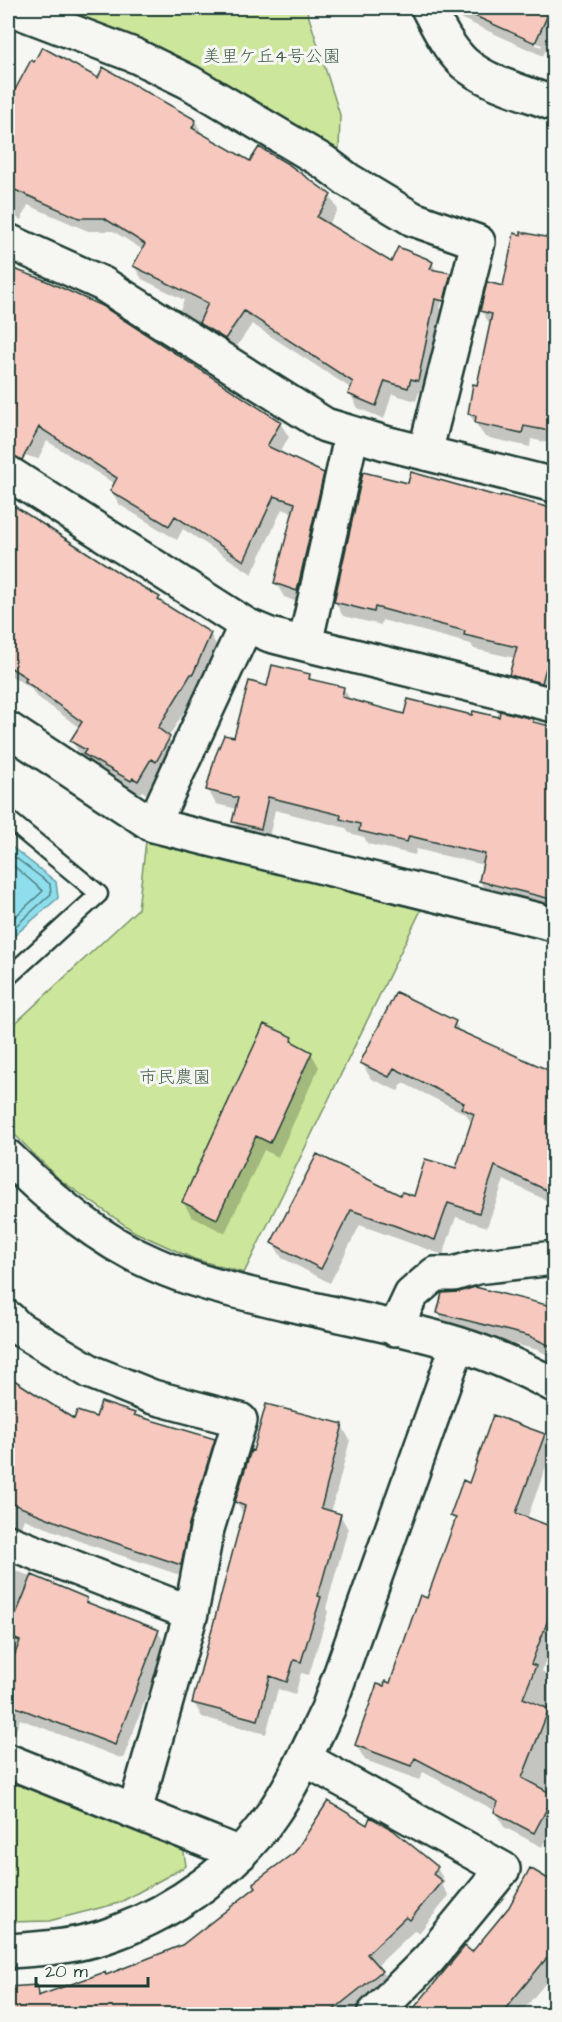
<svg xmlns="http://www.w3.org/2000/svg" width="562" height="2022" font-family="'Architects Daughter','Klee One',sans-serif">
<rect width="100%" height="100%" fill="#f6f6f2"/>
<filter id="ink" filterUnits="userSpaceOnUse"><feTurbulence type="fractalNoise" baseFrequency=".0167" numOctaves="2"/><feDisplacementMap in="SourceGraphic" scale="12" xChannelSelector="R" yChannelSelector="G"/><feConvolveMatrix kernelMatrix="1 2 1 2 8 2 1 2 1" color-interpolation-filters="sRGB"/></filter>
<g filter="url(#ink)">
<path fill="#cce69c" stroke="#769268" stroke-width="1.5" d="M65 8H306L340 115 339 150 201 69 142 40 66 12Z
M146 841 421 910 244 1273 194 1259 135 1232 59 1179 8 1128V1030L138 909Z
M8 1777 183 1846 186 1866 119 1903 49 1921 8 1922Z"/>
<path fill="#8fdeed" stroke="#629ea3" stroke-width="1.5" d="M8 844 56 882 58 898 8 941Z"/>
<path fill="#0003" fill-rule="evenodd" d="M455 8H554L550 20 554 31 543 56 462 19ZM464 9 542 45 541 47 464 12Z
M31 62 98 80 195 121 203 135 251 163 330 196 338 210 328 225 392 264 432 263 437 272 450 275 458 289 451 315 443 312 425 394 419 392 416 401 392 394 384 419 358 408 350 394 352 389 252 324 233 352 188 324 180 310 184 300 142 279 134 266 143 250 113 231H88L28 205 21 220 8 213V106ZM447 284H450L443 309 440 308Z
M14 268 103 308 280 423 289 437 279 453 323 474 331 489 305 605 284 597 276 583 294 513 282 509 252 574 183 529 177 540 120 505 111 491 115 484 47 441 38 459 8 450V279Z
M488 284 554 372V444L531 439 530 447 485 437 469 414 479 387 490 325 482 311Z
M409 485 500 498 554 511V678L550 696 519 689 511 675 515 658 474 649 471 644 382 620 381 625 343 616 335 602Z
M8 512 51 531 159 598 163 605 210 634 218 648 198 693 196 692 168 738 177 752 164 775 159 772 147 794 142 791 139 794 93 768 88 760 80 754 72 741 80 728 35 695 31 688 8 674Z
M309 676 313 681 344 689 351 701 405 716 532 721 535 725 554 729V911L488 895 480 881 484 865 416 849 415 855 368 844 364 837 349 833 346 828 275 810 268 842 242 835 234 822 237 809 216 804 208 790 235 739 268 688Z
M455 1023 461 1033 554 1075V1204L504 1180 487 1227 456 1217 443 1255 360 1225 330 1283 282 1258 273 1243 318 1156 401 1197 414 1198 457 1170 472 1124 466 1114 403 1083 398 1091 371 1079 362 1063Z
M292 1038 296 1046 311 1053 319 1067 278 1157 264 1150 225 1233 192 1217 183 1202Z
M553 1285 554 1286V1358L538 1350 447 1327 438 1313 543 1306Z
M8 1378 75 1421 134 1414 135 1417 214 1440 222 1454 189 1578 90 1545 24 1519 17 1538 8 1540Z
M342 1426 350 1440 331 1513 340 1515 348 1529 326 1608 328 1612 309 1675 301 1673 295 1695 278 1689 266 1734 202 1717 194 1703 244 1515 236 1502Z
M544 1435 552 1450 527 1519 554 1530V1637L542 1671 554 1680V1823L542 1847 504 1827 496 1811 423 1772 419 1780 365 1760 356 1745 385 1688 391 1685 428 1600 456 1524 452 1516 470 1485Z
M8 1567 86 1600 90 1605 158 1632 166 1645 123 1759 20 1719 11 1745 8 1744Z
M437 1868 445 1882 442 1885 449 1896 419 1933 415 1930 377 1966 385 1976 393 1990 369 2014H8V1989L36 1987 42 1996Z
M554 1884V1975L553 1974 520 2014H402L412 2005 416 2009 473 1954Z"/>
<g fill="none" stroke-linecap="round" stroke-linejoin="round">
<path stroke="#4c7d7e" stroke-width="1.5" d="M8 852 50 884 51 894 8 933
M8 861 43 891 8 923"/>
</g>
<path fill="#f7c8be" stroke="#1f3d34" stroke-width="1.5" d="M457 8H551L535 43Z
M42 47 98 78 103 67 196 120 192 128 250 161 259 147 288 164 331 195 317 217 391 262 398 247 428 259 433 262 430 269 451 273 444 301 435 299 418 381 411 379 408 388 385 381 376 406 348 394 353 382 244 311 225 339 199 323 208 303 133 266 145 244 104 218H79L8 187V103L31 60 34 62Z
M521 232 555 239V432L524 426 522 433 475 423 476 416 468 414 473 384 477 385 492 314 480 311 487 282 503 286 514 233 521 235Z
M8 267 42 279 104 307 281 422 267 446 324 473 297 591 274 583 295 503 274 496 244 561 175 516 169 526 110 491 117 478 39 427 22 460 8 454Z
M363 472 408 483 411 472 500 497 501 495 555 509V633L542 683 509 675 517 647 464 635 465 631 375 607 374 612 334 602Z
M8 502 124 576 160 597 158 600 211 633 193 674H191L158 728 170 737 156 762 151 759 138 781 133 778 131 781 83 754 86 750 70 741 82 722 25 681 27 678 8 666Z
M272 665 310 674 309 679 344 687 342 697 404 714 408 699 472 715 473 711 499 717 500 711 533 719V722L555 727V900L479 881 485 854 409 836 407 842 359 831 360 824 340 819 341 815 268 797 261 829 232 822 238 798 206 790 215 757 224 735 234 737 249 681 267 686Z
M396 992 456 1021 453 1028 555 1073V1194L495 1166 479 1213 448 1203 435 1240 351 1210 321 1269 271 1243 317 1154 400 1195 402 1192 414 1196 425 1159 456 1168 474 1114 461 1108 464 1103 394 1068 389 1077 360 1063Z
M264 1024 293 1037 291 1041 312 1052 270 1143 256 1136 217 1219 182 1202Z
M475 1287 555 1307V1348L529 1336 437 1313 442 1293 459 1292Z
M8 1376 74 1419 77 1411 96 1417 101 1402 135 1413 134 1415 215 1439 189 1524 181 1565 80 1531 8 1502Z
M266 1404 343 1424 321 1508 341 1514 318 1596 321 1597 301 1662 294 1660 287 1682 270 1676 258 1720 192 1703 245 1506 235 1502 251 1450 253 1451Z
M493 1415 545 1434 516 1513 555 1528V1602L531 1664 536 1666 523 1698 549 1709 522 1778 554 1795 534 1833 494 1812 498 1802 415 1758 411 1766 355 1745 377 1684 384 1686 385 1681 390 1683 420 1595 427 1598 456 1518 450 1516 463 1480 469 1483Z
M32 1575 87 1598 86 1602 159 1630 115 1745 8 1704V1672L20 1641 8 1636V1634Z
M328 1801 367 1825 370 1817 393 1830 438 1867 433 1874 442 1881 410 1920 406 1917 367 1954 382 1971 328 2014H8V1987L37 1985 38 1996 105 1972 106 1975 182 1945 256 1887 253 1883 295 1852Z
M530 1868 555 1883V1948L501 2014H409L465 1946 472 1952 509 1907Z"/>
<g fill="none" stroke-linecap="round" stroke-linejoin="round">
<defs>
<path id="service" d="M8 819 99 894 8 977"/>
<path id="minor" d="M428 8C438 27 448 48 464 63 488 84 525 92 554 104
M20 12 136 56 189 82 324 162 348 180 413 219 478 242 425 453
M8 241 103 284 325 425 385 443 554 485
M8 473 246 625 270 635 305 644 554 705
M305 644 352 433
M8 729 153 825 554 924
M153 825 246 625
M8 1157C51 1199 98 1240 154 1264 196 1283 240 1292 285 1303 342 1316 401 1327 458 1344 491 1354 523 1369 554 1385
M8 1318 18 1328 91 1372 153 1397 240 1420 207 1529 191 1613 135 1811
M395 1329 411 1295 435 1274H454L477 1267 554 1258
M8 1542 191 1613
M305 1759 503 1869 429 1959 374 2014
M8 1761 240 1854
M8 1951C43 1949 82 1946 115 1933 177 1910 236 1868 273 1813 295 1781 311 1744 328 1709L458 1344"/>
</defs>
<use href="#service" stroke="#1f3d34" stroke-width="21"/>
<use href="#minor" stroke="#1f3d34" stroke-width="38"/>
<use href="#service" stroke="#f6f6f2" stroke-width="16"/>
<use href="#minor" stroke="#f6f6f2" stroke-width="33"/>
</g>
</g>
<g text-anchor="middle" stroke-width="6" stroke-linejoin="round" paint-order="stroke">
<g font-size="18" fill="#425f49" stroke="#f6f6f2">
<text x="272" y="62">美里ケ丘4号公園</text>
<text x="175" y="1083">市民農園</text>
</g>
</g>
<rect width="562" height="2022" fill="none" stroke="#f6f6f2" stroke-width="30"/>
<rect x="15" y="15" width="532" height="1992" fill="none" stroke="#1f3d34" stroke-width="2" filter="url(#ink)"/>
<path d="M36 1977v9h112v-9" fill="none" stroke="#1f3d34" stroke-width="3"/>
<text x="45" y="1977" font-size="18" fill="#1f3d34" stroke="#f6f6f2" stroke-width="4.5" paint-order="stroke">20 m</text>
</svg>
